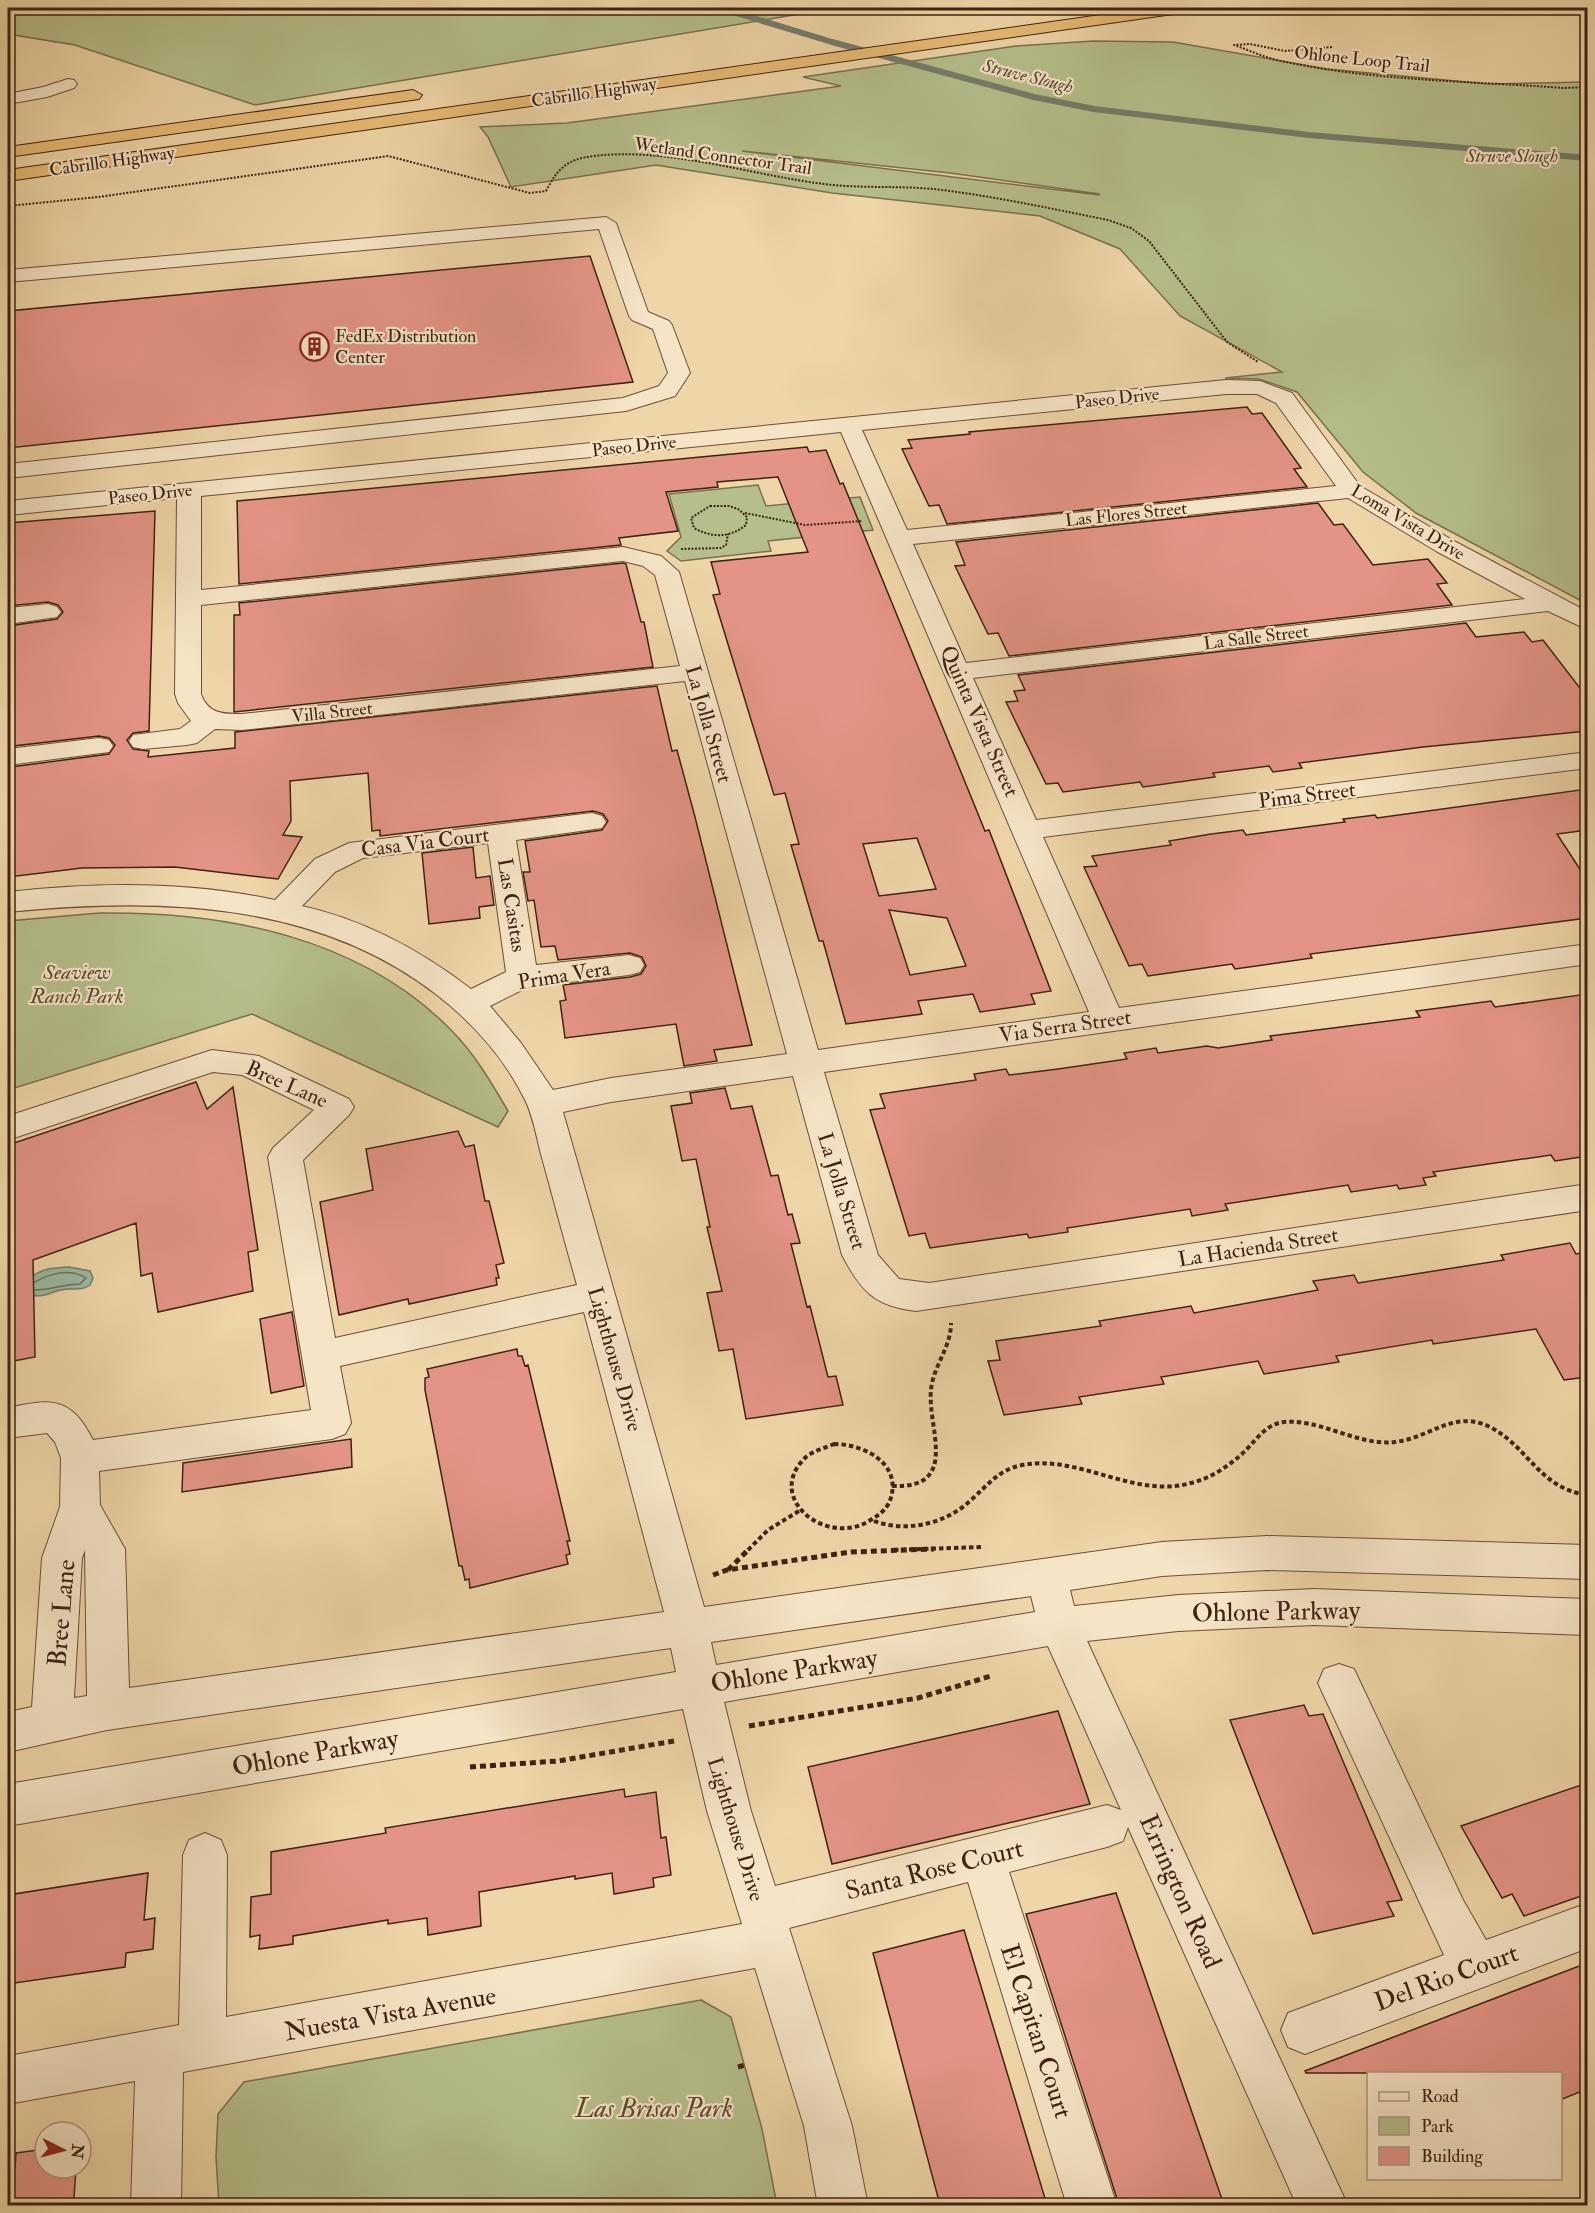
<svg xmlns="http://www.w3.org/2000/svg" width="1595" height="2213" font-family="'IM FELL Double Pica',serif">
<rect width="100%" height="100%" fill="#efd6a8"/>
<filter id="stains"><feTurbulence type="fractalNoise" baseFrequency=".00333" numOctaves="4"/><feColorMatrix values="0 0 0 0 .2 0 0 0 0 .09 0 0 0 0 .02 0 0 0 .5 -.17"/></filter>
<radialGradient id="worn" r=".72"><stop offset=".6" stop-color="#630" stop-opacity="0"/><stop offset="1" stop-color="#630" stop-opacity=".3"/></radialGradient>
<path fill="#b5bf8b" stroke="#7a704f" stroke-width="1.5" fill-rule="evenodd" d="M8 8H836L255 105 75 45 8 34Z
M1093 41 1173 42 1327 69 1488 84 1587 82V604L1416 513 1363 472 1297 392 1259 379 1225 378 1282 372 1180 316 1120 249 1040 216 832 193 656 165 511 187 488 137 480 127 567 123 841 86 803 77 1016 46ZM742 151 950 173 1099 194V195Z
M758 485 766 506 860 497 873 530 768 541 771 551 681 561 667 551 681 537 669 494Z
M99 913C224 911 360 937 451 1030 474 1053 491 1082 508 1111L498 1127 252 1014 8 1090V921Z
M701 2000 731 2017 762 2129 777 2205H219L216 2157 218 2114 244 2082Z"/>
<path fill="#9abaa4" stroke="#757d6a" stroke-width="1.5" d="M69 1267 90 1271 93 1278 90 1285C80 1292 72 1287 61 1290 50 1292 44 1298 32 1295L31 1278C40 1268 56 1268 69 1267Z"/>
<g fill="none" stroke-linecap="round" stroke-linejoin="round">
<path stroke="#6c6e5c" stroke-width="1.5" d="M35 1282C50 1273 71 1268 86 1278L80 1284C64 1284 51 1290 35 1290"/>
<path stroke="#757d6a" stroke-width="6" d="M720 8 832 42 1034 97 1094 109 1309 135 1588 158"/>
</g>
<path fill="#e49486" stroke="#3e2213" stroke-width="1.5" fill-rule="evenodd" d="M590 256 633 382 8 448V311Z
M1247 407 1252 414 1262 413 1301 468 1294 469 1307 487 947 524 939 505 929 506 902 449 912 448 908 440 970 434 969 432Z
M807 447 809 452 826 450 840 484 843 483 985 831 989 830 1051 991 1031 994 1035 1004 980 1012 973 994 918 1001 922 1014 846 1024 823 941H819L791 845 799 844 785 793 774 795 713 595 720 594 711 562 808 552 778 477 717 482 718 487 666 492 678 531 619 538 621 545 239 584 237 501ZM917 838 936 889 879 896 863 844ZM889 910 947 918 966 966 910 975Z
M1318 503 1334 525 1343 524 1373 565 1428 559 1447 583 1437 584 1452 605 1009 656 998 633 988 634 955 566 965 565 956 542Z
M155 511 149 731 133 733 127 740 133 749 149 751 148 757 235 748V732L657 686 672 751 677 750 695 817 752 1045 714 1050 717 1061 684 1066 676 1024 565 1038 560 1001 566 1000 563 985 630 977 641 974 646 966 642 957 630 953 558 960 555 946 541 947 534 900 528 901 523 872H530L525 841 602 830 608 821 603 814 593 811 380 836V830L372 831 368 773 290 781 291 821 283 835 302 837 278 879 175 867 82 868 9 877 13 846 8 847V791L11 767 109 754 115 745 109 738 99 736 13 746 14 743 8 744V626L57 619 63 612 58 605 48 602 8 606V523Z
M623 563 626 564 641 622H644L653 667 234 712V615H240L239 603Z
M1466 623 1476 637 1524 632 1532 642 1543 640 1579 687 1587 686V731L1423 747 1299 763 1302 768 1273 772 1269 766 1213 773 1215 777 1143 787 1140 782 1063 792 1058 783 1046 784 1006 702 1018 701 1014 691 1025 690 1018 675Z
M1587 789V830L1557 834 1587 880V918L1310 954 1312 958 1235 969 1232 964 1148 976 1142 964 1129 966 1084 867 1097 866 1092 856 1171 845 1169 841 1211 834 1243 830 1246 835 1345 822 1343 819 1375 815 1377 818Z
M473 847 476 878 490 876 494 905 479 907 480 918 429 924 422 853Z
M1587 994V1156L1555 1161 1551 1155 1433 1172 1436 1176 1423 1178 1426 1185 1399 1189 1397 1185 1351 1192 1348 1185 1225 1204 1228 1210 1192 1216 1190 1209 1067 1228 1068 1232 1029 1238 1027 1234 930 1248 925 1233 909 1236 870 1110 885 1108 880 1094 976 1080 974 1074 1006 1069 1009 1075 1058 1069 1127 1059 1124 1053 1156 1048 1158 1053 1207 1046 1218 1048 1272 1040 1270 1036 1420 1017 1416 1011 1447 1007 1491 1001 1495 1007Z
M196 1082 207 1109 233 1087 258 1250 248 1252 253 1291 158 1312 152 1273 141 1276 136 1223 33 1260 35 1357 8 1362V1145Z
M725 1088 731 1109 752 1106 771 1176 778 1175 788 1215 792 1214 800 1243 791 1244 807 1307 810 1306 828 1377 836 1376 843 1405 746 1419 733 1349 719 1351 707 1293 722 1291 707 1227H710L696 1159 682 1161 671 1106 692 1103 690 1093Z
M458 1131 465 1147 474 1145 485 1201H489L504 1263 496 1265 499 1278H496L497 1285 409 1304 408 1299 339 1315 320 1202 373 1190 366 1149Z
M1570 1243 1576 1254 1587 1252V1377L1564 1380 1536 1329 1433 1344 1432 1340 1336 1356 1339 1362 1264 1374 1258 1361 1161 1377 1164 1384 1079 1397 1082 1404 1004 1415 988 1361 1000 1360 996 1341 1101 1326 1099 1321 1191 1306 1194 1313 1318 1290 1313 1281 1354 1275 1358 1283 1504 1260 1501 1255Z
M292 1312 304 1386 271 1393 260 1319Z
M517 1349 518 1356H522L525 1366 528 1365 570 1541H567L570 1554 566 1555 568 1564 470 1588 469 1579 465 1580 462 1566H459L425 1390V1378L429 1377 427 1369Z
M351 1439 352 1467 182 1492 183 1463Z
M1304 1705 1309 1716 1323 1714 1402 1900 1387 1902 1394 1916 1313 1934 1230 1720Z
M1058 1711 1090 1804 832 1864 808 1767Z
M1587 1783V1894L1524 1916 1512 1894 1502 1898 1461 1826Z
M624 1789 625 1797 656 1792 661 1838 666 1837 671 1875 653 1878 654 1887 614 1894 612 1873 575 1879V1876L479 1892 481 1926 428 1935 427 1918 388 1924V1920L293 1936V1944L259 1949 260 1935 250 1937 251 1897 271 1894V1852L386 1833 385 1828Z
M148 1873 144 1920 155 1918 153 1949 126 1953 125 1967 8 1984V1895Z
M1116 1893 1224 2205H1119L1026 1914Z
M964 1930 1047 2205H940L873 1953Z
M1587 1963V2089L1560 2100V2073H1306L1305 2071Z
M45 2149V2168H76L74 2198 70 2199 69 2205H8V2170L15 2168 16 2153Z"/>
<g fill="none" stroke-linecap="round" stroke-linejoin="round">
<defs>
<path id="minor" d="M68 79 74 80 77 84 74 88 47 97 8 104V94L43 87Z
M606 217 616 223 648 312 669 321 672 325 690 373 675 396 626 411 8 478V464L623 398 659 386 668 373 653 329 632 320 629 316 599 229 8 282V270Z
M1226 380 1260 381 1292 393 1360 486 1454 541 1588 612V630L1548 611 973 678 1036 820 1588 752V768L1043 837 1119 1008 1588 944V964L824 1072 878 1255 899 1279 929 1283 1588 1184V1210L916 1311C874 1306 861 1291 842 1255L793 1076 611 1102 563 1112 704 1607 1162 1542 1267 1536 1588 1545V1579L1267 1570 1162 1576 1070 1590 1074 1606 1178 1595 1314 1589 1588 1599V1635L1314 1625 1178 1631 1087 1641 1348 2206H1297L1128 1827 1123 1841 1107 1847 1009 1872 1117 2206H1067L968 1882 789 1928 852 2126 868 2206H818L804 2126 755 1968 183 2072 181 2206H131L135 2081 8 2104V2056L179 2025 183 1855 189 1840 205 1833 221 1840 227 1855 226 2017 742 1924 707 1811 683 1709 8 1826V1784L676 1672 671 1648 107 1730 8 1752V1712L32 1707 42 1558 60 1507 61 1458 55 1442 47 1433 8 1438V1408C52 1398 71 1397 93 1440L311 1410 268 1157 273 1148 314 1110 242 1075 213 1072 8 1140V1116L212 1050 259 1056 349 1099 354 1107 349 1115 303 1160 335 1338 577 1285C565 1243 554 1201 542 1158 537 1140 534 1119 526 1102 506 1060 473 1023 437 995 315 900 156 897 8 912V892C96 882 188 881 275 900L315 859 349 843 592 813 602 816 606 822 602 828 516 840 536 965 629 955 640 958 644 965 640 972 629 975 528 987 490 1006 521 1043 553 1090 611 1078 787 1054 685 681 242 730 215 729 197 743 187 745 143 749 133 747 129 741 133 735 180 729 191 721 178 703 175 694 177 498 8 515V501ZM1226 394H1257L1276 403 1336 486 907 530 862 430ZM841 432 1089 1012 818 1050 679 572 661 556 623 547 201 590V496ZM1348 498 1436 551 1525 599 966 663 913 544ZM623 561 643 566 655 575 680 666 242 714C223 714 208 714 201 694V605ZM488 843 506 972 471 989C420 950 365 920 302 906L335 872 363 858ZM584 1312 664 1612 129 1688 125 1549 100 1505 99 1471 332 1439 345 1434 351 1423 340 1366ZM85 1550 87 1696 74 1698 82 1558ZM1031 1596 1035 1612 716 1665 711 1642ZM1048 1646 1121 1810 1107 1805 775 1886 751 1811 724 1702Z
M48 604 57 607 61 612 57 617 8 624V608Z
M99 738 109 740 113 746 109 752 8 765V749Z
M1339 1664 1354 1669 1463 1900 1486 1940 1588 1903V1948L1305 2054 1288 2047 1281 2030 1288 2013 1444 1955 1318 1683 1324 1669Z"/>
<path id="highway" d="M1150 8H1188L1180 13 8 181V170Z
M413 90 422 95 419 99 8 157V147Z"/>
</defs>
<use href="#minor" stroke="#6a4f38" stroke-width="2"/>
<use href="#highway" stroke="#3e2213" stroke-width="2"/>
<path stroke="#3e2213" stroke-width="2" stroke-dasharray="2 1.5" stroke-linecap="butt" d="M1332 47 1285 51 1250 44 1234 45C1251 51 1268 59 1286 62 1376 81 1471 81 1563 88L1588 87
M8 206 98 197 388 156 530 193 546 191C558 168 567 159 594 156 668 147 751 175 824 184 863 189 903 185 942 190 998 197 1053 209 1108 220L1131 228 1149 241 1227 342 1258 362
M710 506H729L738 509 747 517 746 525C730 538 712 538 694 528L691 518Z
M745 513 805 525 862 521
M681 549 721 548 726 545 728 534"/>
<path stroke="#3e2213" stroke-width="4" stroke-dasharray="4.5 3" stroke-linecap="butt" d="M834 1444C865 1444 905 1465 889 1503 884 1512 877 1516 869 1521 826 1547 764 1498 805 1458 812 1451 825 1448 834 1444Z
M892 1486C961 1489 927 1428 931 1390 933 1366 951 1348 951 1323
M874 1521C906 1533 946 1524 971 1500 988 1485 998 1470 1022 1465 1080 1454 1133 1499 1191 1483 1211 1478 1227 1467 1242 1454 1255 1442 1265 1424 1284 1422 1322 1419 1357 1446 1395 1442 1430 1438 1454 1409 1490 1427 1529 1447 1539 1489 1588 1495
M748 1550 768 1530 799 1511
M894 1550 983 1547"/>
<path stroke="#3e2213" stroke-width="5" stroke-dasharray="6 4" stroke-linecap="butt" d="M728 1570 749 1549
M713 1575 727 1570 851 1552 934 1549
M8 1688 17 1687
M749 1726 918 1698 991 1676
M470 1767 558 1761 674 1741
M738 2067 745 2065"/>
<use href="#minor" fill="#f5e4c6" fill-rule="evenodd"/>
<use href="#highway" fill="#e8bb74" fill-rule="evenodd"/>
</g>
<defs>
<symbol id="building-ring" viewBox="-11 -11 22 22"><circle r="9.5" fill="#f5e4c6" stroke="#8f2418" stroke-width="1.5"/><path d="M-4-6H4V6H1V3H-1V6H-4ZM-2.5-4.3h1.7v1.8h-1.7ZM.8-4.3h1.7v1.8H.8ZM-2.5-1h1.7V.8h-1.7ZM.8-1h1.7V.8H.8Z" fill="#8f2418"/></symbol>
</defs>
<g fill-rule="evenodd">
<use href="#building-ring" x="298" y="330" width="33" height="33"/>
</g>
<g text-anchor="middle" stroke-width="4.5" stroke-linejoin="round" paint-order="stroke">
<g font-size="18" fill="#3e2213" stroke="#f5e4c6">
<text transform="translate(1362 59) rotate(6)" y="6">Ohlone Loop Trail</text>
<text transform="translate(594 92) rotate(-8)" y="6">Cabrillo Highway</text>
<text transform="translate(723 156) rotate(8)" y="6">Wetland Connector Trail</text>
<text transform="translate(112 161) rotate(-8)" y="6">Cabrillo Highway</text>
<text transform="translate(1117 398) rotate(-6)" y="6">Paseo Drive</text>
<text transform="translate(634 446) rotate(-6)" y="6">Paseo Drive</text>
<text transform="translate(150 494) rotate(-6)" y="6">Paseo Drive</text>
<text transform="translate(1126 514) rotate(-6)" y="6">Las Flores Street</text>
<text transform="translate(1408 522) rotate(31)" y="6">Loma Vista Drive</text>
<text transform="translate(1256 637) rotate(-7)" y="6">La Salle Street</text>
<text transform="translate(332 712) rotate(-6)" y="6">Villa Street</text>
</g>
<g font-size="18" font-style="italic" fill="#554837" stroke="#f5e4c6">
<text transform="translate(1028 76) rotate(14)" y="6">Struve Slough</text>
</g>
<g font-size="18" font-style="italic" fill="#5c4931" stroke="#f5e4c6">
<text x="1512" y="162">Struve Slough</text>
</g>
<g font-size="18" fill="#3e2213" stroke="#f5e4c6" text-anchor="start">
<text x="335" y="342">FedEx Distribution<tspan x="335" dy="21">Center</tspan></text>
</g>
<g font-size="21" fill="#3e2213" stroke="#f5e4c6">
<text transform="translate(980 721) rotate(66)" y="7">Quinta Vista Street</text>
<text transform="translate(709 724) rotate(74)" y="7">La Jolla Street</text>
<text transform="translate(1307 795) rotate(-7)" y="7">Pima Street</text>
<text transform="translate(425 842) rotate(-7)" y="7">Casa Via Court</text>
<text transform="translate(512 905) rotate(81)" y="7">Las Casitas</text>
<text transform="translate(564 975) rotate(-9)" y="7">Prima Vera</text>
<text transform="translate(1065 1026) rotate(-8)" y="7">Via Serra Street</text>
<text transform="translate(287 1084) rotate(24)" y="7">Bree Lane</text>
<text transform="translate(842 1191) rotate(73)" y="7">La Jolla Street</text>
<text transform="translate(1258 1247) rotate(-9)" y="7">La Hacienda Street</text>
<text transform="translate(615 1359) rotate(74)" y="7">Lighthouse Drive</text>
<text transform="translate(736 1829) rotate(73)" y="7">Lighthouse Drive</text>
</g>
<g font-size="21" font-style="italic" fill="#5c4931" stroke="#f5e4c6">
<text x="77" y="979">Seaview<tspan x="77" dy="24">Ranch Park</tspan></text>
</g>
<g font-size="26" fill="#3e2213" stroke="#f5e4c6">
<text transform="translate(1276 1611) rotate(-1)" y="9">Ohlone Parkway</text>
<text transform="translate(61 1613) rotate(-85)" y="9">Bree Lane</text>
<text transform="translate(794 1670) rotate(-9)" y="9">Ohlone Parkway</text>
<text transform="translate(315 1752) rotate(-10)" y="9">Ohlone Parkway</text>
<text transform="translate(934 1869) rotate(-14)" y="9">Santa Rose Court</text>
<text transform="translate(1181 1891) rotate(66)" y="9">Errington Road</text>
<text transform="translate(1446 1977) rotate(-20)" y="9">Del Rio Court</text>
<text transform="translate(390 2013) rotate(-10)" y="9">Nuesta Vista Avenue</text>
<text transform="translate(1037 2031) rotate(72)" y="9">El Capitan Court</text>
</g>
<g font-size="26" font-style="italic" fill="#5c4931" stroke="#f5e4c6">
<text x="654" y="2117">Las Brisas Park</text>
</g>
</g>
<rect width="1595" height="2213" fill="none" stroke="#efd6a8" stroke-width="30"/>
<rect x="9" y="9" width="1577" height="2195" fill="none" stroke="#3e2213" stroke-width="3"/>
<rect x="15" y="15" width="1565" height="2183" fill="none" stroke="#3e2213" stroke-width="1.5"/>
<rect x="1367" y="2072" width="195" height="108" fill="#f5e4c6" stroke="#ac967e" stroke-width="1.5"/>
<rect x="1379" y="2092" width="30" height="9" fill="#f5e4c6" stroke="#ac967e" stroke-width="1.5"/>
<text x="1421" y="2102" font-size="18" fill="#3e2213">Road</text>
<rect x="1379" y="2117" width="30" height="18" fill="#b5bf8b" stroke="#ac967e" stroke-width="1.5"/>
<text x="1421" y="2132" font-size="18" fill="#3e2213">Park</text>
<rect x="1379" y="2147" width="30" height="18" fill="#e49486" stroke="#ac967e" stroke-width="1.5"/>
<text x="1421" y="2162" font-size="18" fill="#3e2213">Building</text>
<g transform="translate(63 2150) rotate(96)"><circle r="28" fill="#f5e4c6" stroke="#ac967e" stroke-width="1.5"/>
<path d="M0-4.5L10 22L0 15L-10 22Z" fill="#8f2418"/>
<text y="-9" font-size="16" font-weight="bold" text-anchor="middle" fill="#3e2213">N</text>
</g>
<rect width="100%" height="100%" filter="url(#stains)"/>
<rect width="100%" height="100%" fill="url(#worn)"/>
</svg>
